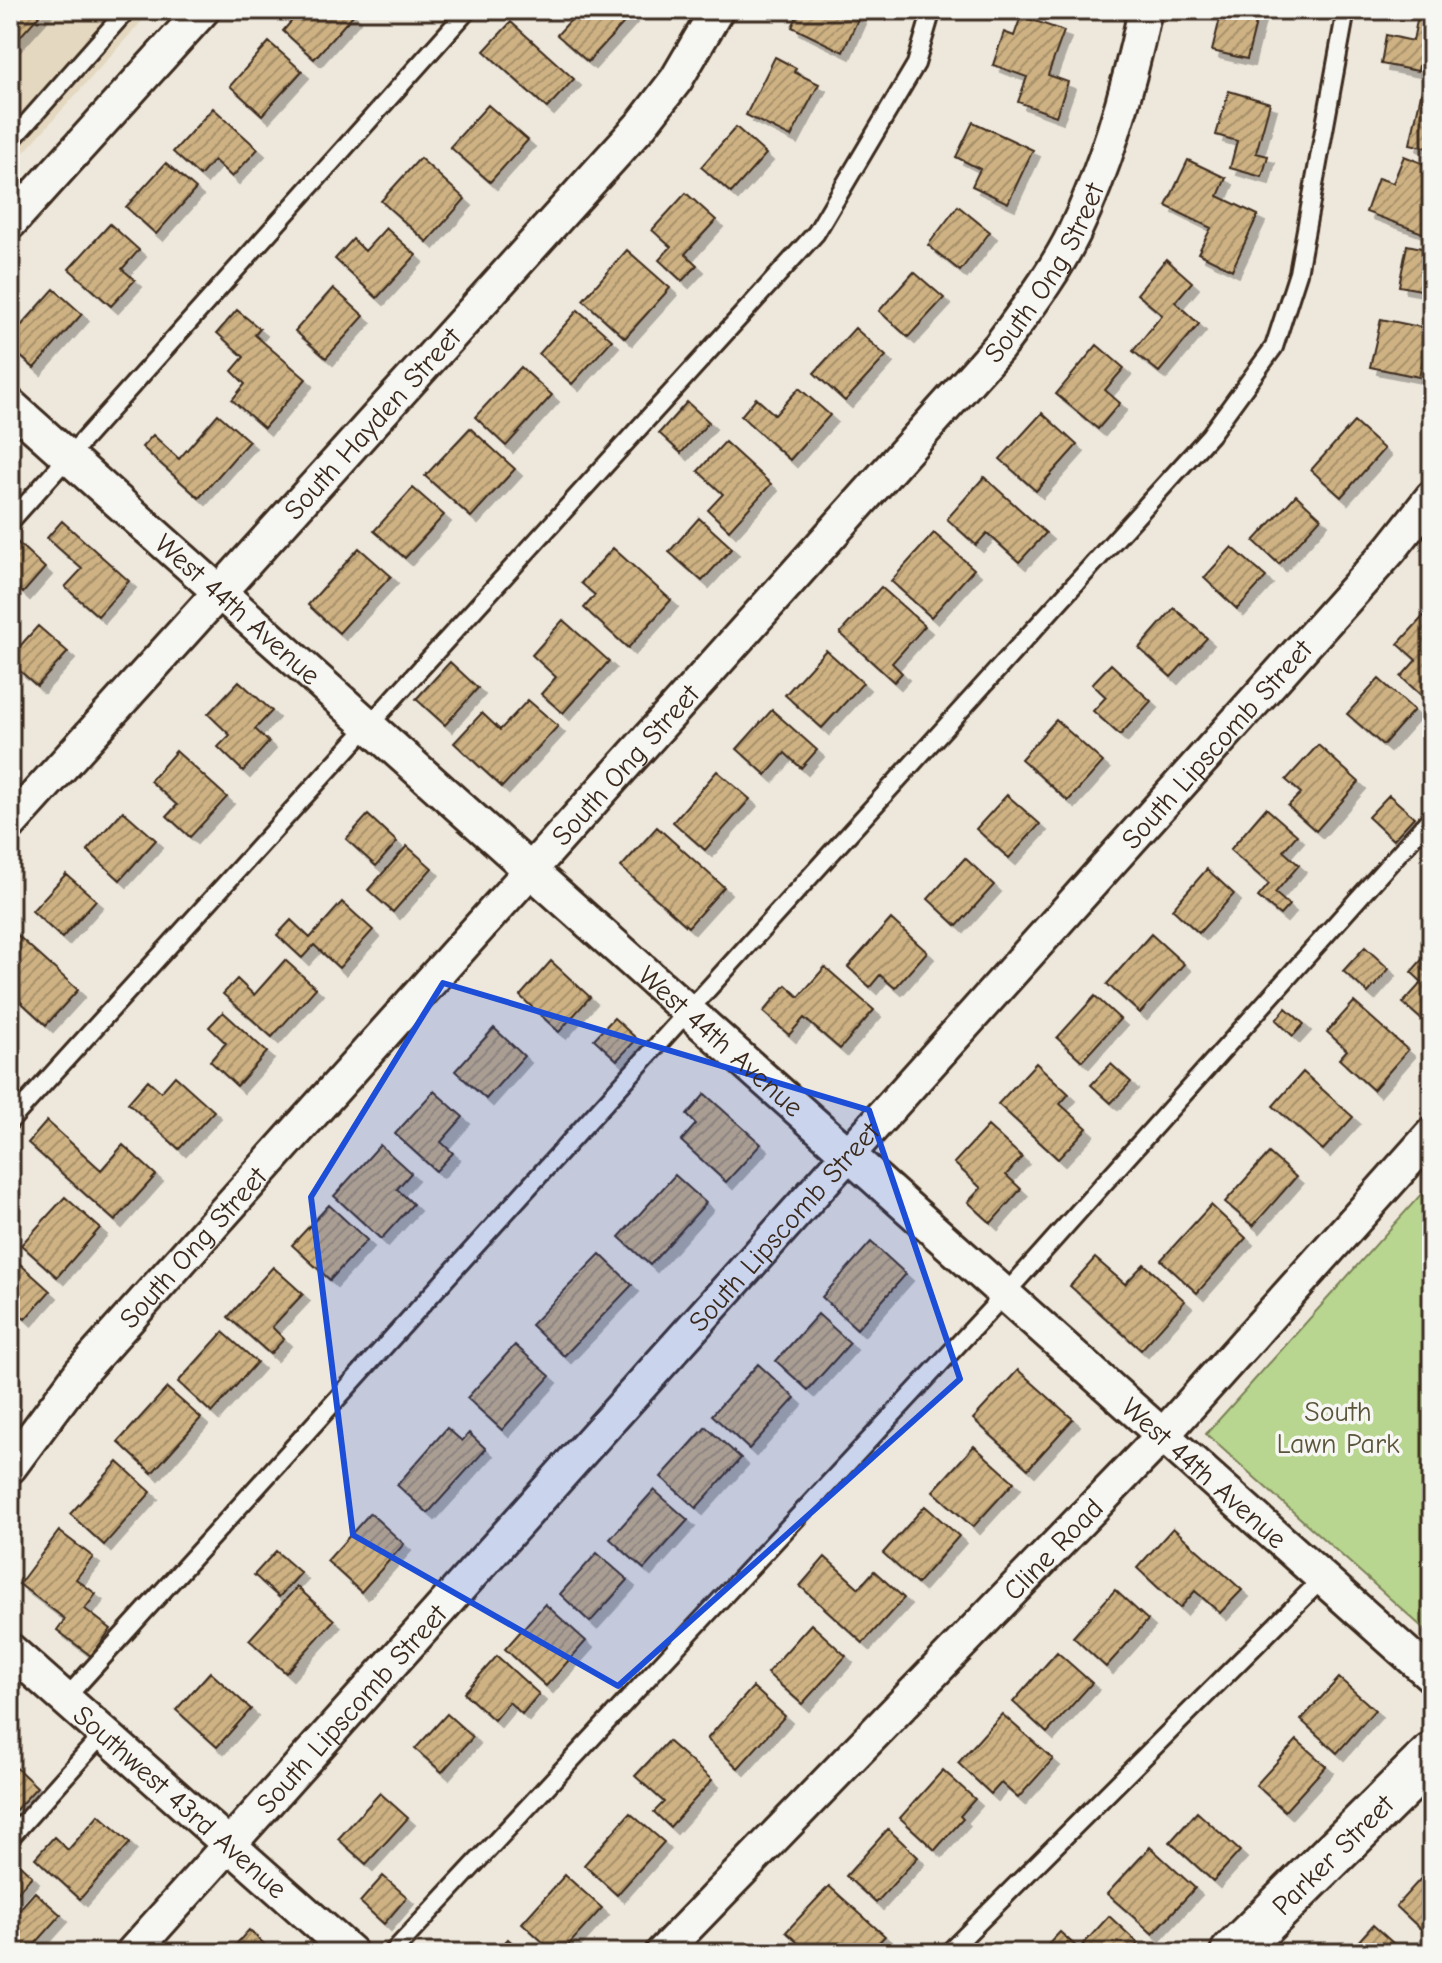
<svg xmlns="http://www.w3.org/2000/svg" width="1442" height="1963" font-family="'Comic Neue',sans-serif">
<defs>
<pattern id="building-hatch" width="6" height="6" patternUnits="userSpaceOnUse" patternTransform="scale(2)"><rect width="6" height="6" fill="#ceb283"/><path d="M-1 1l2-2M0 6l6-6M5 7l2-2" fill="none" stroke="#a8916b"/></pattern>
<filter id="shadow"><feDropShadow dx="7" dy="7" stdDeviation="0" flood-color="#0004"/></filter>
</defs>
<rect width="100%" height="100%" fill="#eee8dc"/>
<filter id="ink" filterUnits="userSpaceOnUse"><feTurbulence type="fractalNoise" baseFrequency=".0125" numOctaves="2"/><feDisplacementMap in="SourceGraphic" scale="16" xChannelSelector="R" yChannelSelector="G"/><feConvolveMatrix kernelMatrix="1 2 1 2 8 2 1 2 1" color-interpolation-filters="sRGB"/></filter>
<g filter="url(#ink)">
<path fill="#e4d8c1" d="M10 10H152L10 168Z"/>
<path fill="#b8d68f" stroke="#7a8056" stroke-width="2" d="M1432 1182V1636L1206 1434Z"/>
<path fill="url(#building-hatch)" stroke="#3b2a1e" stroke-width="2" filter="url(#shadow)" d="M10 10H44L10 48Z
M301 10H349L354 14 314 59 283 31Z
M580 10H624L630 16 588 62 557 35Z
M800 10H844L859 17 843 52 792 27Z
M1222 10 1258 15 1247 59 1212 51Z
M1419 10H1432V50L1422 48 1418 71 1381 64 1386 35 1413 41Z
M1021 16 1064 31 1048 75 1068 82 1056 116 1018 102 1027 77 993 65 1004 32 1014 36Z
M511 22 574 79 547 108 484 51Z
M269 42 302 71 262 115 230 86Z
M775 57 796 68 794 72 819 84 791 137 746 115Z
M1423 85 1432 86V149L1410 144Z
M1229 91 1270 103 1256 153 1268 156 1262 177 1230 168 1237 141 1216 135Z
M488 105 528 140 490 182 450 147Z
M213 108 258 149 232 177 214 160 200 176 173 152Z
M973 122 1033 150 1008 203 972 186 980 169 956 157Z
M736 127 766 154 731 193 701 167Z
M1404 156 1432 167V224L1428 235 1366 212 1378 178 1393 183Z
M420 158 465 199 427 242 381 201Z
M1188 160 1226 178 1218 196 1258 215 1232 270 1198 253 1211 228 1166 206Z
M166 163 196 189 156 234 126 207Z
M686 193 716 220 685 254 697 265 682 281 659 260 671 247 652 230Z
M958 206 990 232 960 271 928 245Z
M110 224 139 250 122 269 135 280 111 306 69 269Z
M386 228 416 255 377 298 335 259 353 239 365 251Z
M1407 245 1432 250V292L1399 286Z
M627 250 670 288 625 338 583 300Z
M1166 259 1192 282 1175 302 1199 324 1159 372 1133 351 1162 315 1137 294Z
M914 272 944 298 908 337 879 311Z
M333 288 364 316 326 358 295 331Z
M54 289 82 314 34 368 10 347V338Z
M237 310 260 329 255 335 306 379 264 428 232 400 245 384 232 371 244 357 217 333Z
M578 310 612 340 572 384 539 354Z
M1381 319 1430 329 1419 377 1370 367Z
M855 328 886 356 845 401 814 373Z
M1097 345 1124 368 1105 390 1120 403 1098 429 1056 394Z
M521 367 552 395 506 446 475 417Z
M799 388 830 415 790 460 741 416 756 398 775 415Z
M687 402 709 422 681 453 659 433Z
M1042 413 1077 445 1036 491 1000 459Z
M218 414 249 441 199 498 142 447 153 435 179 459Z
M1354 422 1384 449 1341 497 1311 470Z
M470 428 515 469 471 517 425 476Z
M725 442 771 484 729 530 708 510 723 494 698 471Z
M984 477 1046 533 1019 562 987 533 976 545 947 519Z
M413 488 444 515 405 558 374 531Z
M1296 495 1321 518 1279 564 1254 541Z
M699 518 732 548 702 581 669 552Z
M62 521 129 581 98 616 65 587 82 569 47 538Z
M934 533 974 569 931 617 891 581Z
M16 541 45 568 23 593 10 581V548Z
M1232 547 1266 577 1237 609 1204 578Z
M359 548 391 576 339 633 308 605Z
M613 548 671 600 628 648 584 608 595 595 581 583Z
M881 587 925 626 892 663 902 673 894 682 840 633Z
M1174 608 1207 638 1171 677 1139 648Z
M1430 609 1432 611V705L1401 677 1416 660 1398 644Z
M563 620 609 661 563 713 541 694 556 677 532 655Z
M38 626 68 652 37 686 10 662V657Z
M826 650 863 683 822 728 785 695Z
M450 662 478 688 445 725 416 699Z
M1111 664 1151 701 1120 735 1093 711 1106 697 1092 684Z
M1379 679 1414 710 1383 745 1347 714Z
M239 681 272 711 255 729 269 742 243 771 218 747 230 735 208 714Z
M528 700 558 726 502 787 454 743 482 713 500 730Z
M772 710 817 750 801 768 785 753 766 775 737 749Z
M1056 720 1103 762 1068 801 1021 759Z
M1318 745 1359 782 1316 831 1288 806 1301 793 1286 780Z
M176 751 227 797 190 837 167 816 177 805 150 781Z
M717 771 750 799 705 850 673 822Z
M1007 795 1040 824 1009 858 976 829Z
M1389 795 1414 817 1393 840 1368 817Z
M1266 808 1297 835 1283 851 1299 865 1275 893 1289 905 1280 915 1258 897 1269 884 1230 850Z
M123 811 156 840 120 880 87 850Z
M368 815 397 842 376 866 346 839Z
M657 827 724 887 688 927 621 867Z
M407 846 432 868 393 912 368 890Z
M965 858 994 885 957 926 928 899Z
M1207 869 1234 894 1199 933 1172 909Z
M66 874 96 900 62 938 32 911Z
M342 902 373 930 339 968 314 945 302 958 277 935 291 920 310 938Z
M891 919 927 952 895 988 880 975 870 987 848 967Z
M15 933 78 990 46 1025 10 992V939Z
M1151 934 1184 964 1140 1013 1107 984Z
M1365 947 1389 969 1368 993 1343 971Z
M1427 954 1432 959 1431 1028 1403 1003 1422 982 1411 972Z
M285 960 316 988 272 1037 223 994 237 979 254 995Z
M551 961 590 997 559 1032 520 996Z
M825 967 874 1010 840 1049 804 1018 789 1035 763 1012 786 985 799 997Z
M1095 996 1120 1019 1082 1061 1057 1038Z
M1354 1002 1408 1050 1373 1090 1339 1059 1347 1050 1327 1032Z
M1286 1008 1304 1024 1293 1036 1276 1020Z
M223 1012 267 1052 237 1086 210 1061 226 1043 209 1027Z
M614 1018 637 1039 617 1060 594 1039Z
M494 1028 524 1056 486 1099 455 1071Z
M1036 1063 1069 1094 1060 1104 1087 1128 1058 1159 998 1104Z
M1111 1064 1131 1082 1111 1103 1091 1085Z
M1303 1072 1353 1117 1323 1150 1273 1106Z
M175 1076 214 1111 179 1149 128 1103 148 1080 161 1092Z
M434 1091 463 1117 441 1142 453 1153 436 1171 395 1134Z
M705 1094 761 1144 726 1182 681 1141 696 1124 687 1115Z
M47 1121 101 1170 123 1145 156 1175 115 1221 28 1143Z
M988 1126 1022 1157 1006 1175 1021 1189 991 1223 968 1202 981 1188 954 1163Z
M380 1145 411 1173 397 1189 413 1204 381 1239 334 1196Z
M1269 1153 1296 1177 1253 1226 1225 1202Z
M675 1175 706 1203 650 1265 619 1237Z
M65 1197 100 1228 57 1277 21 1245Z
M329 1205 367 1240 330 1280 292 1245Z
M1211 1205 1246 1238 1197 1293 1161 1260Z
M871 1242 906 1274 857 1329 822 1297Z
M600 1254 632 1285 564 1356 531 1325Z
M10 1255 50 1291 25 1319 15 1310 10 1316Z
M1095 1258 1125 1284 1144 1264 1185 1301 1141 1350 1070 1286Z
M273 1267 303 1294 272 1327 284 1339 270 1354 228 1317Z
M818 1314 850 1343 808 1390 776 1361Z
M223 1332 257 1362 212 1413 178 1382Z
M515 1345 550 1376 502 1430 467 1398Z
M758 1364 795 1398 749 1449 712 1415Z
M1018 1370 1073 1419 1028 1469 973 1419Z
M167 1388 201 1418 152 1473 118 1442Z
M706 1427 741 1458 696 1508 661 1477Z
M447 1428 462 1441 469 1433 486 1449 428 1513 397 1485Z
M974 1446 1014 1482 973 1527 933 1491Z
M118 1462 151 1492 104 1545 70 1514Z
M654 1490 688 1520 644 1569 610 1539Z
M925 1506 959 1536 917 1584 883 1553Z
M370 1513 404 1544 361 1592 327 1561Z
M1173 1528 1242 1590 1220 1613 1195 1591 1180 1608 1137 1568Z
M59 1531 93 1557 76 1579 96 1594 85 1609 111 1629 91 1656 57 1630 65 1619 19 1584Z
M276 1551 301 1573 279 1597 254 1575Z
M597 1553 628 1580 590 1622 560 1594Z
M825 1557 859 1588 874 1571 904 1598 863 1643 800 1586Z
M297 1587 334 1620 286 1673 249 1640Z
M1115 1590 1148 1620 1106 1667 1073 1637Z
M545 1604 586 1641 546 1686 505 1649Z
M811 1624 846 1656 802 1704 767 1673Z
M1057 1652 1092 1683 1047 1733 1013 1702Z
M497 1656 539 1694 522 1714 509 1702 494 1720 464 1693Z
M210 1672 251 1709 217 1747 176 1710Z
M1339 1678 1375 1710 1337 1753 1301 1720Z
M753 1687 785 1716 738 1768 707 1739Z
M447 1714 473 1737 442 1772 415 1749Z
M1002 1714 1053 1759 1018 1798 1001 1783 991 1794 958 1763Z
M1297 1740 1326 1766 1285 1811 1256 1785Z
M668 1741 712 1780 670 1827 654 1812 664 1802 635 1776Z
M10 1762 37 1787 15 1811 10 1807Z
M943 1770 975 1799 960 1816 963 1819 935 1850 900 1818Z
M380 1793 408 1818 366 1864 338 1839Z
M1197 1812 1240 1851 1213 1881 1170 1842Z
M630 1813 664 1842 617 1895 584 1865Z
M99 1815 130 1843 80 1899 35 1858 54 1837 68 1850Z
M888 1829 918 1857 876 1903 846 1876Z
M1150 1847 1195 1888 1153 1934 1107 1894Z
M17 1862 32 1876 10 1901V1870Z
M1432 1866V1928L1426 1934 1396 1906Z
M565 1875 602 1908 561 1953H555L522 1923Z
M383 1876 407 1897 384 1924 360 1902Z
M829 1886 885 1936 869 1953H809L786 1932Z
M35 1892 61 1915 27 1953H10V1920Z
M1109 1916 1138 1943 1129 1953H1051L1045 1948 1060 1932 1079 1949Z
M1373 1925 1404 1953H1348Z
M249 1930 274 1953H228Z
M508 1939 524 1953H495Z
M772 1943 784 1953H764Z"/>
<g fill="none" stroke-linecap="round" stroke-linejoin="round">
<defs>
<path id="lane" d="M10 142 127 10
M10 522 468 10
M10 1121 816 233 916 64 932 10
M65 1699 1210 435 1274 347 1298 273 1346 10
M10 1838 104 1733
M392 1953 1005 1294 1432 816
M948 1953 1323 1578"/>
<g id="street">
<path d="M10 223 203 10"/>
<path id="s1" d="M10 405 1432 1676"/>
<path id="s2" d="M10 824 642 124 676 80 717 10"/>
<path id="s3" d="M10 1467 80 1373 999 347C1025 311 1054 274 1074 233 1108 162 1129 87 1145 10"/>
<path id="s4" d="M10 1650 351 1953"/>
<path id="s5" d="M132 1953 1391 549 1432 497"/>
<path id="s6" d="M662 1953 1163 1435 1432 1134"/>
</g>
<g id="secondary">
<path id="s7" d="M1233 1953 1432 1756"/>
</g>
</defs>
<use href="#lane" stroke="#3b2a1e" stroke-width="22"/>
<use href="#street" stroke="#3b2a1e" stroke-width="38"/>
<use href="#secondary" stroke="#3b2a1e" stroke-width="50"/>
<use href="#lane" stroke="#f6f6f2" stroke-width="16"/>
<use href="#street" stroke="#f6f6f2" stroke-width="32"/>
<use href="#secondary" stroke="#f6f6f2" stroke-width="44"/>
</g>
</g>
<path fill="#1d4ed8" fill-opacity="0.2" stroke="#1d4ed8" stroke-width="6" stroke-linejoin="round" d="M443 983 869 1110 960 1379 618 1686 353 1535 311 1197Z"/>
<g text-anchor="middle" stroke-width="7" stroke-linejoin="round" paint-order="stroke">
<g font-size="28" fill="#3b2a1e" stroke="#f6f6f2">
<text dy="10" stroke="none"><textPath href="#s3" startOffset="1582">South Ong Street</textPath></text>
<text dy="10" stroke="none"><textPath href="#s2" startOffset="540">South Hayden Street</textPath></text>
<text dy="10" stroke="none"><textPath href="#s1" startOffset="306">West 44th Avenue</textPath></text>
<text dy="10" stroke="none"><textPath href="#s5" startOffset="1624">South Lipscomb Street</textPath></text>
<text dy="10" stroke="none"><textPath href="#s3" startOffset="934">South Ong Street</textPath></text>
<text dy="10" stroke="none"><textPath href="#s1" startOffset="954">West 44th Avenue</textPath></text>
<text dy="10" stroke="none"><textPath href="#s5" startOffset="976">South Lipscomb Street</textPath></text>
<text dy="10" stroke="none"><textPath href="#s3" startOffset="286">South Ong Street</textPath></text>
<text dy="10" stroke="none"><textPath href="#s1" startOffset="1602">West 44th Avenue</textPath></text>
<text dy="10" stroke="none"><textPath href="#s6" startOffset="562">Cline Road</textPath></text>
<text dy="10" stroke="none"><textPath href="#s5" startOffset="328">South Lipscomb Street</textPath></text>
<text dy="10" stroke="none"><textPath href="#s4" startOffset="228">Southwest 43rd Avenue</textPath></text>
<text dy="10" stroke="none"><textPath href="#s7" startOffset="140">Parker Street</textPath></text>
</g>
<g font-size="28" fill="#5a553a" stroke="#f6f6f2">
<text x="1338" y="1421">South<tspan x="1338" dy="32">Lawn Park</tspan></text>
</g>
</g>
<rect width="1442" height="1963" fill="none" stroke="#f6f6f2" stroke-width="40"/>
<rect x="20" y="20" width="1402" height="1923" fill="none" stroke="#3b2a1e" stroke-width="3" filter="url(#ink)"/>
</svg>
